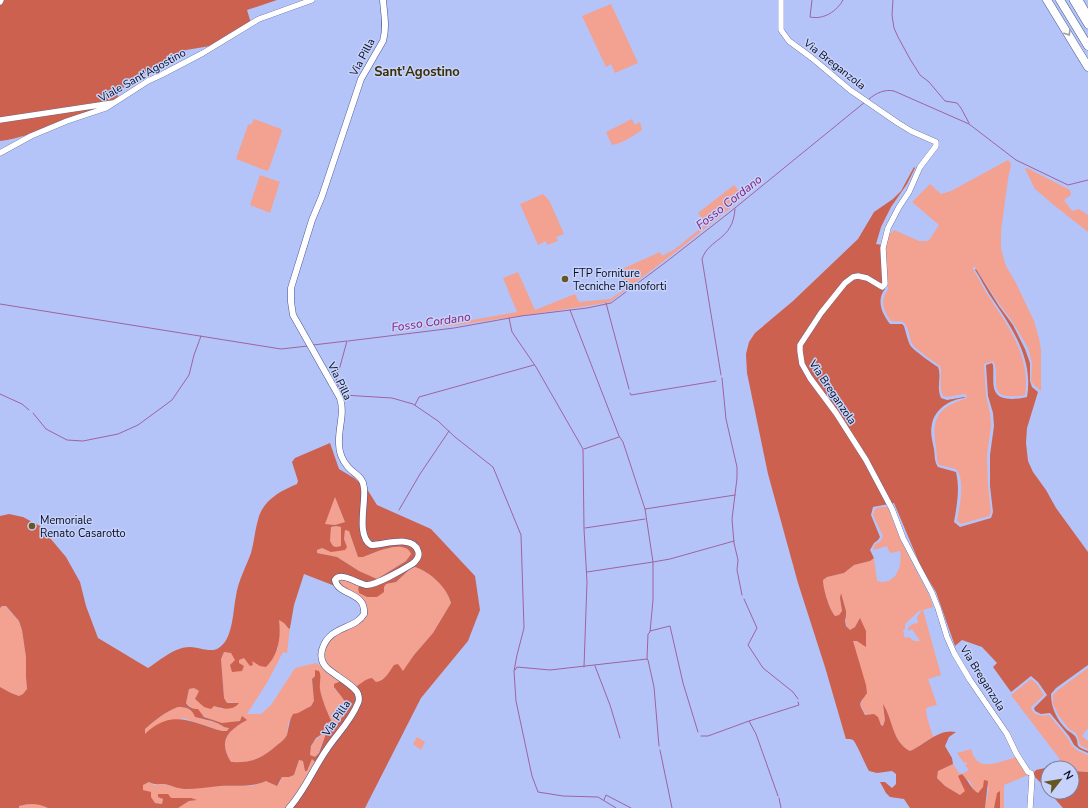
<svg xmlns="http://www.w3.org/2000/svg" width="1088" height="808" font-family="'Nunito Sans',sans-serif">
<rect width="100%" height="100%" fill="#b5c4f8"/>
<path fill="#f3a190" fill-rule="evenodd" d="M611 4 638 63 615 73 611 64 606 67 582 16Z
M254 119 281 129 282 131 269 169 267 171 236 159 248 125 249 124 251 125Z
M632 119 635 125 640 122 642 130C633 136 623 143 612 145L606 132Z
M1008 160 1010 162 1011 165 1008 179 1001 231V249L1006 266 1016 283 1034 321 1039 338 1041 350V391L1034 385 1031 381 1032 363 1028 348 1014 324 1000 305 975 267H972C977 276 982 285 987 294 1007 324 1031 356 1025 395 1020 397 1015 396 1009 396 988 396 1001 373 993 361L984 364 986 396 990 413 991 426 987 455 988 486 991 512 989 516 961 524 957 521C959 508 966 480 956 469L939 465C936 459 937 453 936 447 931 419 938 407 965 399L967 396 965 394 947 397 943 396C938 386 943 376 940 366 934 362 917 350 913 345 909 340 909 325 903 322 900 321 894 322 891 321 884 312 879 300 888 290L885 248 889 235 894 230 919 241H927L930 239 939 225 912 202 930 184 941 194 951 191Z
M1027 168 1070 190 1071 195 1064 200 1072 211 1079 209 1088 215V232L1055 206 1035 189 1025 169Z
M260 175 280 182 270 213 250 205Z
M734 185 744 197 682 247 610 302 587 306 458 325 419 328 447 321 472 320 517 312 503 278 518 272 535 310 575 294 579 302 610 299 627 288 620 270 660 252 662 256 675 249 706 224 698 213Z
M543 194 549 200 564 234 556 237 558 241 547 245 546 241 538 245 520 204Z
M331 497H335L345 522 335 525 324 524Z
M880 507H888L901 541 930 597 933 607 923 610 941 675 928 679 937 705 928 707 926 709 927 717 933 737C925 741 919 747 910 751 892 742 893 719 883 705L885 720 883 726 874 714 866 715C863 710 858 705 863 700L859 663 853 641H857L866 646V631L860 619 855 627 850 630C843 622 847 622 846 613 845 606 843 600 841 594L840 598 842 611 839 615 835 616C829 609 823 588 823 580L827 577 844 573 854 565 870 561 874 558 877 581C896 587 903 565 900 551L890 553 887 546 873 550 875 544 880 542 883 536 873 515 875 509ZM922 610 917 617 918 623 912 624 908 628 909 631 912 629 920 641H914L909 637 905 638 903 631 905 629V624L919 611Z
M336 526 341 527V546L336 547 333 546 330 541 331 527Z
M345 530 349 531 358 557H363C374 553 405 538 411 554L406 561 377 579 359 571 337 557 317 553V550L322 548 326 550 347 547 344 539Z
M415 567C430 572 447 587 451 603L433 633 414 655 403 672 388 675 381 681 376 682 372 678C367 679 367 680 364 683 354 690 345 688 334 688L346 701 347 708 337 725 326 733 318 754 315 757 310 755C312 742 312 744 321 735 323 732 324 726 326 722H332C326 713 323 701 320 691 318 684 321 683 315 676L312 679C312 684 314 697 314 701 313 707 295 714 290 720 287 723 288 730 287 735 285 739 280 743 276 746 261 759 251 763 231 762 218 740 227 731 247 720L241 719 240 721C235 721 232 723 228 723 217 725 192 711 186 702L189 689 194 688 199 691 195 699 204 707 214 706 222 709 234 702 227 703 224 698 221 659 224 652 231 653 239 663V660L244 658 252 660 278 649 279 619 284 623 289 629 290 628 287 653 283 652 268 681 247 714H261L271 705 295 668 316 663 324 668 323 642 361 616 363 609 356 598 338 589 336 577 384 587 386 584 396 582 410 569Z
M2 606H5L19 621 22 630 26 657V677L27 689 23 694 19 696 11 693 0 687V608Z
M1088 668V729L1086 730 1082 736 1088 741V749L1081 746 1076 733 1069 729 1059 716 1053 704V695L1058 690Z
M1031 679 1036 683 1044 695 1031 707C1032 716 1042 716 1049 715L1067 737 1072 746 1078 751 1088 755V772L1072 771V768H1060L1059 758 1011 695Z
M178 707C187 707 192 709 195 717L217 723 226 728 229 727 227 731H222L183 718 145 734V729C155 720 165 712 178 707Z
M417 737 425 742 421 750 413 744Z
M971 749C977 774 998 762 1016 757L1028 775 1004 785V808H1000V791L994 808H985L989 787H983L979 793 974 790 969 780 958 776 966 791 960 795 945 786 937 778 938 771 953 764 959 773 962 774 969 770 965 765 967 764 966 762 964 763 957 753Z
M312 759 316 763 309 778 287 808H178L189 801 196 800 171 798 163 799 162 804 155 803 143 790V785L149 782 154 785 163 784 185 789 221 786H251L259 784 266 781 272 782 274 785 280 783 282 777H289L294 775 299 760 303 761 305 771H307Z
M36 803 48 808H19V806Z"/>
<path fill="#cb614e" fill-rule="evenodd" d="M0 0H277L247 10 251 23 210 46 186 50 116 92 119 98C99 109 78 116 56 124 38 131 19 139 0 141Z
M914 167 915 168 907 184 891 207 881 227 876 244 883 245 885 289C876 300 882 314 890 324H902L904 326C906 332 907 339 910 345 913 350 933 364 938 367 942 378 936 386 941 398L947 400 964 397 965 398C950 399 935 409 932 424 930 432 932 440 934 449 935 455 934 461 938 467L956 472C960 489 957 505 954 522L960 527 991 518 993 512 990 486V455L994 426 993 413 988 396 986 365 992 363 993 365C994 373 992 385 995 391 999 402 1019 399 1027 397 1034 357 1010 325 989 294 984 286 980 277 975 270L976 269 999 306 1013 325 1025 349 1030 363V381L1032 387 1038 392 1027 428 1026 443 1028 461 1033 472 1046 490 1056 508 1088 552V665L1056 688 1051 694C1051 708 1057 720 1067 730 1070 732 1073 734 1075 736 1081 745 1072 745 1088 751V753L1079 749 1074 745 1069 736 1050 713 1041 714 1035 711 1034 708 1047 695 1038 682 1031 676 1011 692 993 667 997 663 982 647 962 640 955 646 936 592 921 567 894 503 873 507 871 515 880 537 878 540 874 543 870 550 874 558 870 561 854 565 844 573 827 577 823 580C823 588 829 609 835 616L839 615 842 611 840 598 841 593 846 611V616L845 621 846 626 850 630 855 627 860 618 866 631V647L857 641H853L866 685 867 693C859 705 858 702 865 715L874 714 878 717 881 725 883 726 885 720 883 704C893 719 892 742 910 751 924 745 939 728 956 732L949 737 945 746 952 758 953 764 938 771 937 778 945 786 960 795 965 791 958 776 962 774C968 780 971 789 978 793L983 787 984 780 988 781 985 808H910L904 799 890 797 886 793 880 782H885L892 788 896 784V774L892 771 877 773 869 771C866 766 856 742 853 740 852 739 848 739 846 739L845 736 825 667 798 583 768 474 747 373 746 354 749 342 755 333 793 301 858 239 874 212 893 199 901 191Z
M330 443 339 469 354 478 367 489 377 505 431 529 475 576 480 610 468 641 421 698 365 808H287L293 802 316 763 312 759 307 771H305L303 761 299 760 294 775 289 777H282L277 786 266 781C251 788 236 785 220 786 208 787 197 789 185 789 178 789 171 785 164 784 158 784 154 785 149 782L143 785V790L151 792V797L155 803 162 804 163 799 158 797V794H168L171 798H191L197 800 189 801 178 808H48C38 803 30 803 19 806V808H0V687L11 693 19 696 23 694 27 689 26 677V657L22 630 19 621 6 606H2L0 608V516L9 514 23 517 40 526 66 557 80 582 86 606 98 638 148 668C161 660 174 647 190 647 199 647 212 654 220 647 233 638 233 610 236 596 238 581 246 567 251 553 254 542 255 530 258 520 262 501 280 491 297 484L298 481 292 462 295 458ZM335 497 345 522 335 525 325 524ZM336 526 341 527V546L336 547 333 546 330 541 331 527ZM345 530 349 531 358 557H363C374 553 405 538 411 554L406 561 377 579 359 571 337 557 317 553V550L322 548 331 552 345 550 347 547 344 539ZM415 567C430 572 447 587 451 603L433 633 414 655 403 671 398 664 394 665C389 672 385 681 376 682L372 678C365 679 359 685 353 689L341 681 334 684V687C348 706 352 704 337 725L328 728 319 753 315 757 310 755 311 746 316 738 322 734 326 723 332 722C328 715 321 697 320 689 319 683 322 676 319 671L315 670V676L312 679 314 701 311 706 298 713 293 714C289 721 289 727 287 735 285 739 280 743 276 746 261 759 251 763 231 762 218 741 227 731 247 720L242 716 240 721 222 723 204 717 198 709C192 709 189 707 186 703L189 689 194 688 199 691 195 699 204 707 211 709 214 706C223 709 233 711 239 703H227L224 698 221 659 224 652 231 653 235 660 230 665 232 672 242 671 244 666 239 663V660L244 658 250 666 253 665 252 661 260 666 266 667C279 654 281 637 279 620L284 623 289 629 290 628 294 605 304 574 335 586 341 575 362 583 358 588 359 593 367 597H377L384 592V587L386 584 396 582 410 569ZM178 707C187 707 192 709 195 717 202 719 210 720 217 723 222 725 224 728 229 728L227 731H222C196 724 176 710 152 728 149 730 147 732 145 734V729C155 720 165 712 178 707Z
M1045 768H1048V792H1072V771L1088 772V808H1063C1053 797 1044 784 1032 775L1036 770Z
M1000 791V808H994L997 793Z"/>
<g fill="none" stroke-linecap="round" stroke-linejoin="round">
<path stroke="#9e639e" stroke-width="1" d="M812 0 810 17C824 20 837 11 843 0
M893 0 892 15 894 28 898 37 910 59 920 75 929 82 945 101 957 103 961 108 969 123
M869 99C876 93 885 89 894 91L969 124 1016 160 1068 185 1088 180
M606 303 629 389
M0 304 281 349 308 346
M570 310 619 436 623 442 645 509
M509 318 512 332 536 367 583 449 584 529 587 582 584 667
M348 341 454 328 521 316 587 308 611 303 666 262 730 212 865 102
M313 345 347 341 336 381 343 395 392 398 413 404 438 421 455 437 493 467 521 535 524 628 517 655 514 671 516 701 532 776 538 792 563 796 598 797 616 808
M721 375 702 259C709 238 733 241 735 209
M722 378 726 419 737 467V478L732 519 734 543 738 560 737 570 742 595
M630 393 631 395 716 381
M0 394 22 404 29 410
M415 405 419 397 534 365
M33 413 46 429 67 440 83 441 118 434 138 425 172 400 189 375 194 355 201 336
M584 449 619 437
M399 510 420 474 449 431
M585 528 645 519
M734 541 670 559 653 562 645 509 735 495
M587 572 653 562V600L650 632 648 634 647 659
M744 599 757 628 748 645 763 668 793 692 798 699
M650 631 670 626 683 683 698 732
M595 666 610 705 620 738
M515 670 517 667 550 670 647 659 648 660 654 687 659 746
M701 736H708L749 721
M660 750 672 808
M778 796 756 734 749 721 799 705 798 702
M779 798 781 808
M604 800 606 795 631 808"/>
<defs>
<path id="tertiary" d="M781 0V30L789 41 812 58 850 90 898 123 911 131 936 142V146L920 167 909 192 899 207 888 228 883 248 885 284 882 287 867 278 858 276 853 277 845 283 821 313 800 345V351L802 364 810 378 836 413 866 460 892 509 903 538 932 593 938 608 947 637 954 653 970 680 1007 734 1016 753 1028 772 1031 773 1032 777 1030 808
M0 2 1 0
M0 120 113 103
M0 153 31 136 67 121 106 108 148 81 163 74 203 53 259 19 312 0"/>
<path id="secondary" d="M289 808C305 790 313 769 327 749 337 734 351 721 358 703 359 701 359 697 358 694 356 687 335 675 328 669 322 664 320 658 322 650 329 625 355 630 364 614 366 591 338 596 335 580 341 571 358 584 366 585 375 586 404 569 412 564 416 561 420 556 418 551 413 534 384 545 371 545 356 536 366 503 364 488 363 476 355 475 348 467 343 461 339 452 339 444 338 428 345 414 340 398L293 315 291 302V288L312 220 322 196 361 79 383 41C387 27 384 14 383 0"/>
<path id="trunk" d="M1073 0 1088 25
M1079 0 1088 16"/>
<path id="motorway" d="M1047 0 1088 67
M1060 0 1088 46"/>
</defs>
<use href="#tertiary" stroke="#47558d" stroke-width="6"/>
<use href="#secondary" stroke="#47558d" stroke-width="7"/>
<use href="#trunk" stroke="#47558d" stroke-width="8"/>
<use href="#motorway" stroke="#47558d" stroke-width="9"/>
<use href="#tertiary" stroke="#fff" stroke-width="5.5"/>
<use href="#secondary" stroke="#fff" stroke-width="6"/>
<use href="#trunk" stroke="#fff" stroke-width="7"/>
<use href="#motorway" stroke="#fff" stroke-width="8"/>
</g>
<defs><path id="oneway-chevron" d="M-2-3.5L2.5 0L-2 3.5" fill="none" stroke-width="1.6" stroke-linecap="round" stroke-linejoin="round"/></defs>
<use stroke="#9c9da6" href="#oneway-chevron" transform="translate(1068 33) rotate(58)"/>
<g fill="#665623" stroke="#c6d2f9" stroke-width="1.5">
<circle cx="565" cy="279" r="4"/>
<circle cx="32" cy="526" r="4"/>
</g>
<g text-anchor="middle" stroke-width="3" stroke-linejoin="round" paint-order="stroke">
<g font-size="11" fill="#070b21" stroke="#c6d2f9">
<text transform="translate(362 57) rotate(-62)" y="4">Via Pilla</text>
<text transform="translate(835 64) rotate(38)" y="4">Via Breganzola</text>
<text transform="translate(142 75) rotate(-29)" y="4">Viale Sant'Agostino</text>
<text transform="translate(340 381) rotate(64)" y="4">Via Pilla</text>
<text transform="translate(833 392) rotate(56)" y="4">Via Breganzola</text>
<text transform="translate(983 678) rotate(58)" y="4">Via Breganzola</text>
<text transform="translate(336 718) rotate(-56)" y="4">Via Pilla</text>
</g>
<g font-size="11" fill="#070b21" stroke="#c6d2f9" text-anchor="start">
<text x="573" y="277">FTP Forniture<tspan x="573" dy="13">Tecniche Pianoforti</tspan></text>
<text x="40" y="524">Memoriale<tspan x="40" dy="13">Renato Casarotto</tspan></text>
</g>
<g font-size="12" font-style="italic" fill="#87237f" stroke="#c6d2f9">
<text transform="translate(729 202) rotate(-38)" y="4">Fosso Cordano</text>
<text transform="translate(431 322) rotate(-8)" y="4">Fosso Cordano</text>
</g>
<g font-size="13" font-weight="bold" fill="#3a2e03" stroke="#c6d2f9">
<text x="417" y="76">Sant'Agostino</text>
</g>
</g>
<g transform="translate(1060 780) rotate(59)"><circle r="19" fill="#c6d2f9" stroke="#7a82a3"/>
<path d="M0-3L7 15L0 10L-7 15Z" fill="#665623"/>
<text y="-6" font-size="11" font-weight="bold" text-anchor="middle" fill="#070b21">N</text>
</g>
</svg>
